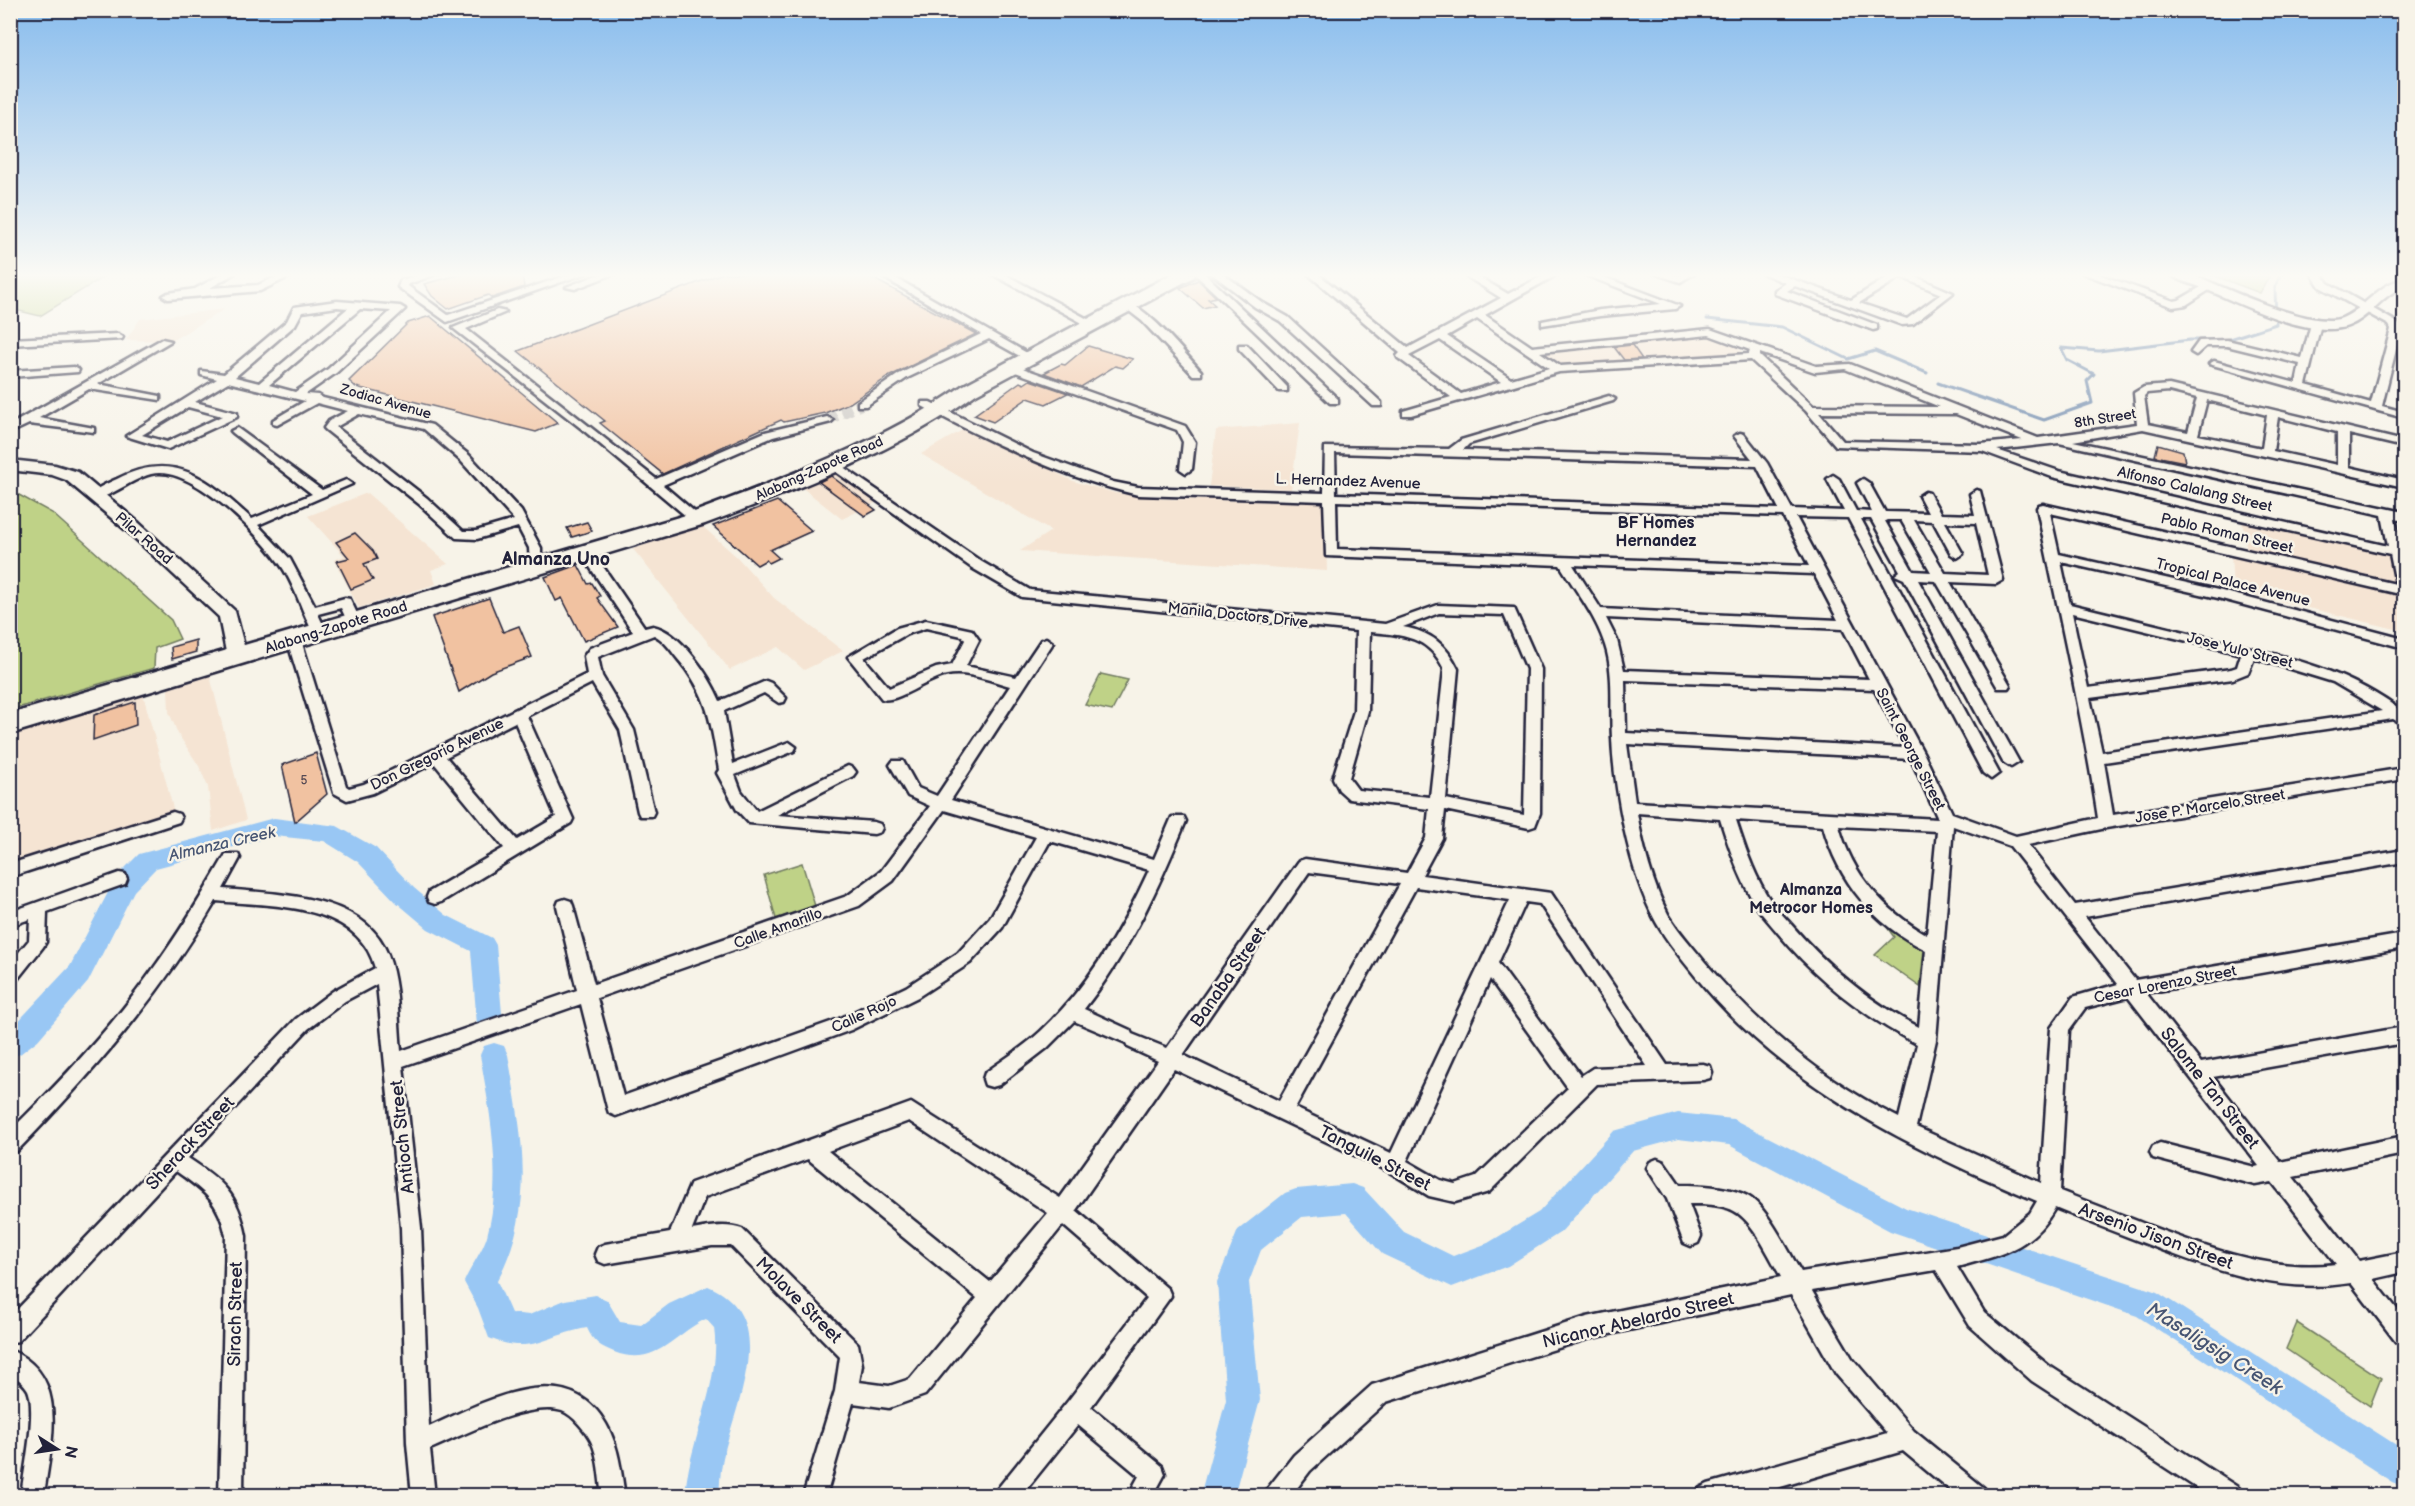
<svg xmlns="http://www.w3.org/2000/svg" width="2415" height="1506" font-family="'Balsamiq Sans',sans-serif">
<rect width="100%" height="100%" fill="#f7f3e8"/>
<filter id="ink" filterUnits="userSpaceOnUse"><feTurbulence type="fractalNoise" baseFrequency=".0167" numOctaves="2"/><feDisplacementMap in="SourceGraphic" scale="12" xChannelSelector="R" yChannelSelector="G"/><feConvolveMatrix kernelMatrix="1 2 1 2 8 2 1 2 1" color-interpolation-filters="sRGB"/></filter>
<g filter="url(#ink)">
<path fill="#f5e4d3" d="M225 309 171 341 126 340 140 319Z
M1710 334 1730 340 1743 353 1558 367 1538 351Z
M1300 423 1291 489 1209 486 1216 430Z
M966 428 1073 481 1115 493 1165 499 1325 503 1327 571 1020 551 1051 531 921 454Z
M835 470 877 502 842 519 800 486Z
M367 493 448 564 431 570 436 584 359 608 334 560 344 556 308 516Z
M2242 521 2389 553 2398 586 2247 551Z
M701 525 737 557 774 598 843 651 804 670 778 647 730 670 633 549Z
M2231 554 2401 592 2404 607V631L2233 590Z
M210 676 246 820 213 831 208 787 199 766 178 734 169 712 168 689Z
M143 694 174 812 11 867V733Z"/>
<path fill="#bfd287" stroke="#707a61" stroke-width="1.5" d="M10 273H110L40 316 11 309Z
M2207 273H2271L2260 293Z
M19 495 52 513 171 620 180 639 155 648 154 668 14 709 10 696V501Z
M1101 674 1128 680 1112 711 1085 705Z
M802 863 815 906 776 919 764 875Z
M1879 916 1924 949 1920 987 1875 955 1894 937Z
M2297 1323 2381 1378 2370 1406 2286 1349Z"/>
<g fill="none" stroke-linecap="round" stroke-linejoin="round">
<path stroke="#6985aa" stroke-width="3" d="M1707 319 1782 327 1848 359 1875 351 1927 373
M1938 383 2044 420 2092 403 2087 381 2094 374 2067 360 2061 348 2099 351 2190 340H2226L2276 324 2275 287 2281 273"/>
<path fill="#99c7f4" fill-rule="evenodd" d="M274 818 337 826 376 848 414 888 446 915 492 938 496 945 503 1025 500 1033 490 1037 480 1033 477 1025 471 951 428 929 396 902 358 862 324 841 274 836 156 868 134 891 88 982 38 1040 20 1054 10 1058V1030L70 966 116 877 139 854Z
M494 1043 504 1046 508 1055C522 1134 537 1207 497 1281L511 1313 529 1315 565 1300 596 1295 607 1300 620 1322 641 1325 669 1304 708 1286C782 1317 733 1408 722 1463 720 1474 720 1485 719 1496H685C689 1440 722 1383 714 1328L706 1319C672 1335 656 1368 614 1352 601 1347 593 1342 587 1328 546 1335 532 1356 489 1338L478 1308 464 1282C471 1266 482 1252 487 1236 503 1177 490 1113 480 1055L484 1046Z
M1678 1113 1733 1119 1906 1208 2157 1292 2404 1450V1487L2392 1482 2137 1316 1890 1231 1729 1145 1678 1139 1633 1151 1561 1232 1508 1266 1452 1287 1382 1254 1346 1213 1302 1217 1261 1250 1249 1282 1260 1400 1234 1496H1200L1226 1400 1217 1282 1238 1230 1285 1193 1296 1189 1352 1184 1363 1188 1404 1232 1453 1256 1488 1243 1539 1212 1614 1131Z"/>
</g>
<path fill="#f1c2a1" stroke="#22223b" stroke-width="1.5" d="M466 273H522L524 287 492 298 488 295 448 309 432 296 424 284Z
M723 273H863L976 334 888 377 850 403 825 413 784 422 781 420 663 474 600 423 605 421 518 351Z
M1198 280 1216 297 1208 299 1215 305 1203 308 1180 288Z
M430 316 540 408 558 423 536 432 356 387 349 381 408 323Z
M1632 345 1642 359 1624 360 1614 347Z
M1088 346 1133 359 1123 368 1115 366 1081 387 1044 373 1061 364 1065 365Z
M1030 380 1068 393 1046 404 1028 398 993 422 974 415 1020 382 1024 384Z
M2158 444 2183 451 2185 462 2155 456Z
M831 476 876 510 865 516 819 482Z
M777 501 812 531 770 550 779 558 769 563 766 560 757 565 713 526Z
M587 522 592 531 572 537 567 528Z
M355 533 373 551 377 559 364 564 373 580 351 589 337 561 349 558 336 542Z
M578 565 588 584 592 583 600 596 597 598 618 627 584 641 562 598 556 601 545 577Z
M489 598 503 632 519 626 532 657 491 672 459 692 432 617Z
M196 640V652L172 659 171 647Z
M135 702 136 725 93 740 94 715Z
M316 753 327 794 295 822 282 765Z"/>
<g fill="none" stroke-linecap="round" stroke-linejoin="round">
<path stroke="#ccc9c5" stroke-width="11" stroke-dasharray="11 5" stroke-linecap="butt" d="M827 420 862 404"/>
<defs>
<path id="street" d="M224 273H235L210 288 258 285 285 273H297L260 291 168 299 163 296 168 293 195 289Z
M425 273H439L409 284 408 286 448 315 574 273H587L447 322 398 287 401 280Z
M603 273H616L575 289 566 287Z
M876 273H887L1034 357 1025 359 989 339 907 378 866 406H858V402L899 374 981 334Z
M990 273H1002L1097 324 1088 326Z
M1194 273H1204L1338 399V403H1330Z
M1211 273H1222L1263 303 1288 317 1381 402V406H1373L1280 321 1255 307Z
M1307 273H1317L1408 348 1501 298 1461 273H1472L1508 294 1548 273H1560L1485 315 1532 347 1710 329 1816 366 1850 364 2038 438 2137 424 2134 393 2144 387 2169 385 2404 441V447L2349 434V467L2404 480V487L2143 429 2073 441 2404 512V520L2395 518 2402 549H2404V595L2050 513 2059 554 2218 590 2404 639V648L2218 598 2061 562 2070 604C2119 616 2168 628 2218 640 2285 656 2349 670 2404 713V725L2393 719 2104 762 2113 815 2404 768V779L2106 828 2028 845 2075 905 2404 850V862L2085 917 2135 980 2404 934V948L2146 993 2201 1063 2404 1027V1043L2213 1077 2280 1162 2404 1136V1154L2293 1177 2359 1261 2404 1252V1272L2373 1279 2404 1318V1344L2396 1342 2351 1283C2278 1294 2216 1271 2149 1245 2118 1233 2086 1221 2055 1208 2031 1250 2000 1255 1957 1267L1984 1312 2048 1365 2239 1488 2242 1496H2209L2032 1381 1970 1326 1936 1270 1812 1291 1852 1358 1914 1431 1984 1488 1987 1496H1957L1903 1451 1750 1496H1697L1700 1488 1708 1484 1887 1433 1836 1374 1791 1295 1587 1339 1386 1402 1310 1471 1291 1496H1265L1268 1488 1294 1455 1372 1385 1587 1317 1781 1277C1770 1258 1756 1227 1739 1214 1726 1204 1704 1204 1689 1204L1701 1236 1698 1243 1691 1246 1684 1243 1667 1199 1647 1168 1650 1162 1657 1159 1664 1162 1680 1185C1700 1185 1736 1187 1752 1199 1770 1213 1789 1253 1801 1272L1957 1247 2003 1235 2030 1213 2037 1201C1909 1148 1785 1086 1696 977 1682 959 1667 942 1656 922 1640 893 1631 860 1624 828 1618 798 1613 768 1612 738 1610 709 1614 680 1607 652 1599 620 1577 593 1560 565L1326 556 1324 501 1138 495C1061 477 992 443 922 406V402H930L1033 453 1113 482 1138 487 1324 493 1325 447 1449 449 1461 440 1609 396 1615 399 1613 401 1469 444 1463 450 1752 459 1734 436 1740 433 1744 434 1767 463 1792 509 1844 511 1827 479 1833 475 1839 479 1856 511 1872 512 1857 483 1863 479 1869 483 1885 512 1928 513 1919 496 1925 492 1929 493 1941 514 1975 515 1970 494 1976 490 1980 491 2003 580 1996 584 1950 582 2010 685 2008 688H1998L1936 581 1918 580 2019 762 2011 767 2003 762 1904 579 1895 575 1900 571 1871 519H1861L1999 773 1991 779 1983 773 1848 518 1796 517 1924 754 1952 813 2016 836 2098 818C2082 714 2058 610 2037 508L2039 505 2043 504 2396 584 2390 554 2052 477 1982 451 1836 446 1806 411 1751 360 1559 372 1411 415H1403V411L1451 397 1398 358 1397 356 1400 353ZM1477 319 1549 368 1511 379 1447 336ZM1709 335 1750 350 1749 354 1560 366 1540 352ZM1440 340 1501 382 1461 394 1409 356ZM1760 353 1815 372 1845 369 1940 407 1813 406 1760 356ZM2169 391 2197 398 2188 432 2148 424 2144 396 2147 393ZM2207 400 2267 415 2262 448 2198 435ZM1819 413 1956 414 2022 440 1981 444 1843 441ZM2278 417 2337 432V465L2273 451ZM2059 443 2382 515 2388 546 2059 471 1997 450ZM1335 453 1757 466 1779 509 1336 494ZM1336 501 1783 516 1809 566 1337 549ZM1887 520H1901L1931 572 1913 571 1885 521ZM1914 520 1933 521 1951 554 1957 558 1963 554 1945 522 1976 523 1988 575 1945 573ZM1573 565 1814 574 1838 620 1601 609ZM2072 613 2241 654 2237 667 2231 669 2088 688ZM1606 618 1843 629 1869 679 1624 670 1617 640ZM2254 658 2333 682 2382 711 2102 752 2090 698 2233 679 2248 673ZM1625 680 1874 689 1905 748 1626 733ZM1627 744 1911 759 1938 819 1635 802ZM1637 813 1720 819C1729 848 1739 877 1755 904 1761 914 1770 923 1778 933 1817 980 1863 1016 1917 1044L1899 1118C1823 1080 1758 1026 1704 961 1692 946 1678 931 1668 914 1652 883 1643 847 1637 813ZM1736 820 1823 826C1838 881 1874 925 1926 950L1919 1027C1868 1002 1825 964 1788 921 1780 912 1771 903 1765 892 1752 869 1744 845 1736 820ZM1839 826 1937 831 1927 935C1884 910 1852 875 1839 826ZM1953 826 2010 846 2118 984 2073 997 2051 1028 2041 1183 1916 1127 1936 1040ZM2128 997 2259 1166 2255 1167 2160 1143 2153 1146 2150 1152 2153 1158 2255 1185 2272 1182 2336 1264C2270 1272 2210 1249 2150 1226 2120 1214 2090 1203 2060 1191L2069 1030 2085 1008Z
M1580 273H1593L1680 306 1675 309 1600 316 1542 325V321L1600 310 1661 304Z
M1653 273H1668L1679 276 1684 273H1695L1680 282Z
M1762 273H1775L1851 300 1895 273H1907L1953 293 1913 324 1902 325 1795 286 1787 291 1877 325V329L1873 330 1775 294V290L1786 283ZM1901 277 1941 294 1907 319 1859 303Z
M2082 273H2095L2174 301 2179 300 2208 283 2217 285 2186 305 2173 307Z
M2311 273H2321L2328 283 2398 323 2401 329 2382 406 2404 412V418L2209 364 2214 361 2296 383 2300 364 2227 346H2206L2196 355 2191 352 2199 341 2227 340 2302 358 2311 324 2320 322 2321 324 2306 385 2371 403 2391 329 2389 325 2320 287Z
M337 301 400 306 405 309 336 373 306 394 318 395 323 398 432 425 469 455 521 511 541 548V570L536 571 530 567 529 548 518 527 477 539 456 538 419 504 326 430 324 428 329 421 348 411 317 403 277 425 273 424V420L305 401 228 382 195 402 237 413V417L168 449 126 436 217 379 201 375V371L224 374 287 321 294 307ZM337 307 348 308 259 383 235 377 295 325 302 312ZM360 309 391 311 328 369 295 392 269 385ZM188 407 222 416 167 442 142 435ZM359 414 424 429 461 461 514 520 476 531H463L427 498 336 427Z
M1124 303C1142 300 1188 357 1201 371V375H1193L1142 321 1124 307Z
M497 310 506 312 466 329 656 479 765 432 827 417 833 420 831 422 773 437 663 485 703 519 701 522H693L582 429 453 328Z
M118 334 123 337 122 339 10 345V339Z
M162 339 171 341 98 384 160 396V400L89 389 39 418 94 428V432L29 424 10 433V425Z
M1239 345H1247L1287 387V391H1279L1239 349Z
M1011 364 1185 426 1195 442 1192 469 1186 473 1180 469 1183 442 1177 430 1007 369V365Z
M74 367 79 370 78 372 10 377V371Z
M237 428 322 490 346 480 352 484 258 525 290 559 315 606 345 598 350 599 361 622 359 625H349L341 608 318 614 327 633 320 637 315 636C303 615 297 591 284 570 264 538 198 472 159 473 137 473 108 502 91 498L89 495C96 488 108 483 117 479 175 449 209 480 252 519L312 494 233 433 231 431Z
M833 460 982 562 1030 590 1385 624 1438 605 1514 608 1541 669 1540 813 1535 826 1529 828 1445 810 1442 838 1422 875 1551 893 1667 1065 1703 1064 1710 1066 1712 1072 1710 1078 1703 1080 1597 1084 1489 1192 1455 1202 1429 1196 1388 1171 1174 1069 1076 1210 1168 1289 1171 1296 1091 1407 1162 1466 1165 1474 1153 1496H1128L1139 1476 1078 1425 1021 1496H995L998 1488 1068 1401 1147 1298 1063 1225 925 1395 889 1408 853 1403 826 1496H803L835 1391 840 1357 731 1246H712L605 1264 598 1261 595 1254 598 1247 605 1244 670 1233 691 1183 911 1103 1060 1198 1158 1061 1128 1047 1126 1043 1074 1021 1047 1048 999 1085 992 1087 985 1085 983 1079 985 1073C1004 1059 1024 1047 1041 1031 1088 987 1122 929 1149 870L1050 841 1002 928 970 963 918 997 851 1030 616 1116 609 1113 607 1107 581 1004 403 1066 421 1228 429 1427C482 1403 567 1355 606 1424 619 1446 621 1472 625 1496H602C599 1478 599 1457 591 1441 586 1431 573 1415 562 1411 529 1400 461 1436 430 1449L435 1496H412L407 1443 401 1228 377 984 345 1001 308 1029 188 1158C223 1181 238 1194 246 1236L243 1496H219L226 1236C219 1201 204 1191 176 1171L18 1341 10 1343V1317L296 1019 333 991 375 968C358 902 270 906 216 901 161 995 92 1074 17 1151L10 1154V1131C55 1087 98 1042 136 992 170 948 199 901 226 854H238L240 858 223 889C277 894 366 894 388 955 399 984 398 1020 401 1051L577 990 557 906 559 901 565 899 571 901 573 906 594 984 847 896 881 871 930 806 908 796 890 765 893 761H903L918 788 937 796 1010 686C991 681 967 671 947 675 929 678 898 703 882 699L848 657 897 628 926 620 972 630 979 640 966 666 1016 677 1041 640 1046 638 1053 643 951 800 1154 859 1172 817H1184L1186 821C1159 886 1129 953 1084 1009L1130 1030 1132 1034 1167 1048 1299 861 1305 859 1407 873 1426 838 1429 809 1349 799 1339 790 1333 778 1354 711 1356 631 1022 597 972 568 829 467 827 464ZM1439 613 1504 615 1527 669 1524 815 1446 799 1458 669C1446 644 1431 632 1403 627ZM926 628 962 636 965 640 952 665 936 668 889 688 864 658 907 634ZM1370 632C1403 635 1428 636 1444 669L1430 797 1358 790 1349 778 1368 711ZM944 810 1036 837 990 918 958 953 906 987 839 1019 623 1096 597 998 859 906 893 881ZM1309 872 1400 884 1279 1101 1183 1055ZM1416 887 1510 900 1391 1153 1295 1108ZM1526 902 1540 904 1647 1066 1593 1068 1581 1076 1498 963ZM1490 979 1568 1088 1476 1177 1455 1184 1440 1180 1407 1161ZM909 1121 1048 1213 990 1282 828 1151ZM808 1159 977 1298 910 1379 889 1386 859 1382 862 1365 858 1344 742 1229C726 1223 708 1227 692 1230L705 1197Z
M586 548 591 549 645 628 653 626C681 632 709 675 720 701L766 681 771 683 786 698 784 702 779 703 764 693 724 711 733 764 789 742 796 747 794 751 735 775 741 791 757 811 848 766 853 768 856 772 853 776 777 815 874 822 880 824 882 828 880 832 874 834 749 823 737 810 717 773 719 770C711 723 709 695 677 658 670 649 664 640 654 635L598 657 602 676 634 730 654 812 652 816H640L638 812 620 730 592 683 527 716 573 819 571 823 441 902 435 904 429 902 427 897 429 892 504 848 434 763 373 793 347 800 334 793 287 640 294 635 301 640 346 786 349 788 364 784 587 674 584 656 590 648 633 632 580 552ZM515 722 556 817 517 840 446 757Z
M173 812 179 814 181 818 179 822 10 877V864Z
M119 873 125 874 127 879 125 884 47 912 46 942 43 947 16 981 10 983V963L29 940 30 919 10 926V912Z
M10 1350C72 1376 50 1444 44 1496H21C24 1471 37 1411 28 1390 24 1383 17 1378 10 1373Z"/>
<path id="secondary" d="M2170 273H2188C2221 285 2310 330 2342 318 2366 308 2377 284 2404 279V287C2382 294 2370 318 2348 326 2310 340 2239 303 2203 288 2193 284 2177 281 2170 273Z
M10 460 55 465 78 472 139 523 235 611 247 657 244 662H230L227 657 219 617 127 531 66 480 52 475 10 470Z"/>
<path id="highway" d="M1174 273H1196L1194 277 976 394C899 451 795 490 705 524L10 734V714L689 514C779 480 883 442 962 386Z"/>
</defs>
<use href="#street" stroke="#22223b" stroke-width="5"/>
<use href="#secondary" stroke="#22223b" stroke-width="5"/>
<use href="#highway" stroke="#22223b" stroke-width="5"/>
<use href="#street" fill="#f7f3e8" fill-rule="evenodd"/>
<use href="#secondary" fill="#f7f3e8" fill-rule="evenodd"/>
<use href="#highway" fill="#f7f3e8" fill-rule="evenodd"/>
</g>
</g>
<linearGradient id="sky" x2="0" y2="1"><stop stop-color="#88bced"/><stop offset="0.57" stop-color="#fbfaf5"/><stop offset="1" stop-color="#fbfaf5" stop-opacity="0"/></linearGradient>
<rect width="2415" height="483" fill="url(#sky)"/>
<g text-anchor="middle" stroke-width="5" stroke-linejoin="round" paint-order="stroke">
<g font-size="12" fill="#564a54">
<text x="304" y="784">5</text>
</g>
<g font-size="14" fill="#22223b" stroke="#f7f3e8">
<text transform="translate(386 401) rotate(16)" y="5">Zodiac Avenue</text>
<text transform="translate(2105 418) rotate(-9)" y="5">8th Street</text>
<text transform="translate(819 468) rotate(-24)" y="5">Alabang-Zapote Road</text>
</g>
<g font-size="15" fill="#22223b" stroke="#f7f3e8">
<text transform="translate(1348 481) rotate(2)" y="5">L. Hernandez Avenue</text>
<text transform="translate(2195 489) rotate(13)" y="5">Alfonso Calalang Street</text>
<text transform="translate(2227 533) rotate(13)" y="5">Pablo Roman Street</text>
<text transform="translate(144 538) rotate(41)" y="5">Pilar Road</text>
<text transform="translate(2233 582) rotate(14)" y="5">Tropical Palace Avenue</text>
<text transform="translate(1238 615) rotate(6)" y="5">Manila Doctors Drive</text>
<text transform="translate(336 627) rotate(-17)" y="5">Alabang-Zapote Road</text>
<text transform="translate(2240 650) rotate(14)" y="5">Jose Yulo Street</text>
<text transform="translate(1911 749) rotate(63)" y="5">Saint George Street</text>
<text transform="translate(437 754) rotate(-26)" y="5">Don Gregorio Avenue</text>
<text transform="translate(2210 806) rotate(-9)" y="5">Jose P. Marcelo Street</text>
<text transform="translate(778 928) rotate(-20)" y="5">Calle Amarillo</text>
<text transform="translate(2165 984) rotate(-11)" y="5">Cesar Lorenzo Street</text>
<text transform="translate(864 1014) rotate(-24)" y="5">Calle Rojo</text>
</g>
<g font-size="16" font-weight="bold" fill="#22223b" stroke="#f7f3e8">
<text x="1656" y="528">BF Homes<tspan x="1656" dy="18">Hernandez</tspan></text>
<text x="1811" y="895">Almanza<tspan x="1811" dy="18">Metrocor Homes</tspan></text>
</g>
<g font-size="16" font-style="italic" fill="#465472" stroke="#f7f3e8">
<text transform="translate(222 843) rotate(-13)" y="6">Almanza Creek</text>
</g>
<g font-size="18" font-weight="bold" fill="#22223b" stroke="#f7f3e8">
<text x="556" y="565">Almanza Uno</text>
</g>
<g font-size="18" fill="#22223b" stroke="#f7f3e8">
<text transform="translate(1228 977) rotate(-55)" y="6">Banaba Street</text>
<text transform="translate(2210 1088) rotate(52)" y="6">Salome Tan Street</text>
<text transform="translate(402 1137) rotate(-96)" y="6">Antioch Street</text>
<text transform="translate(190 1143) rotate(-47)" y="6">Sherack Street</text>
<text transform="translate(1375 1158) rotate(27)" y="6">Tanguile Street</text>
<text transform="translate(2156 1236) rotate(20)" y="6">Arsenio Jison Street</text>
<text transform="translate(799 1300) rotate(45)" y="6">Molave Street</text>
<text transform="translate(235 1314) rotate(-89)" y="6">Sirach Street</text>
<text transform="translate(1638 1320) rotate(-13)" y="6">Nicanor Abelardo Street</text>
</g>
<g font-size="20" font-style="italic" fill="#465472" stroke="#f7f3e8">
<text transform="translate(2215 1348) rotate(32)" y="7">Masaligsig Creek</text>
</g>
</g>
<rect width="2415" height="1506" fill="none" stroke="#f7f3e8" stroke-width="36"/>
<rect x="18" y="18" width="2379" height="1470" fill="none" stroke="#22223b" stroke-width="2" filter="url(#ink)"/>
<g transform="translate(57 1449) rotate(102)" stroke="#f7f3e8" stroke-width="4.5" paint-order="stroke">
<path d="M0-4.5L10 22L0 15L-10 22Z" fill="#22223b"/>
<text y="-9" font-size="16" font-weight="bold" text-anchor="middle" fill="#22223b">N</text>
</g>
</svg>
